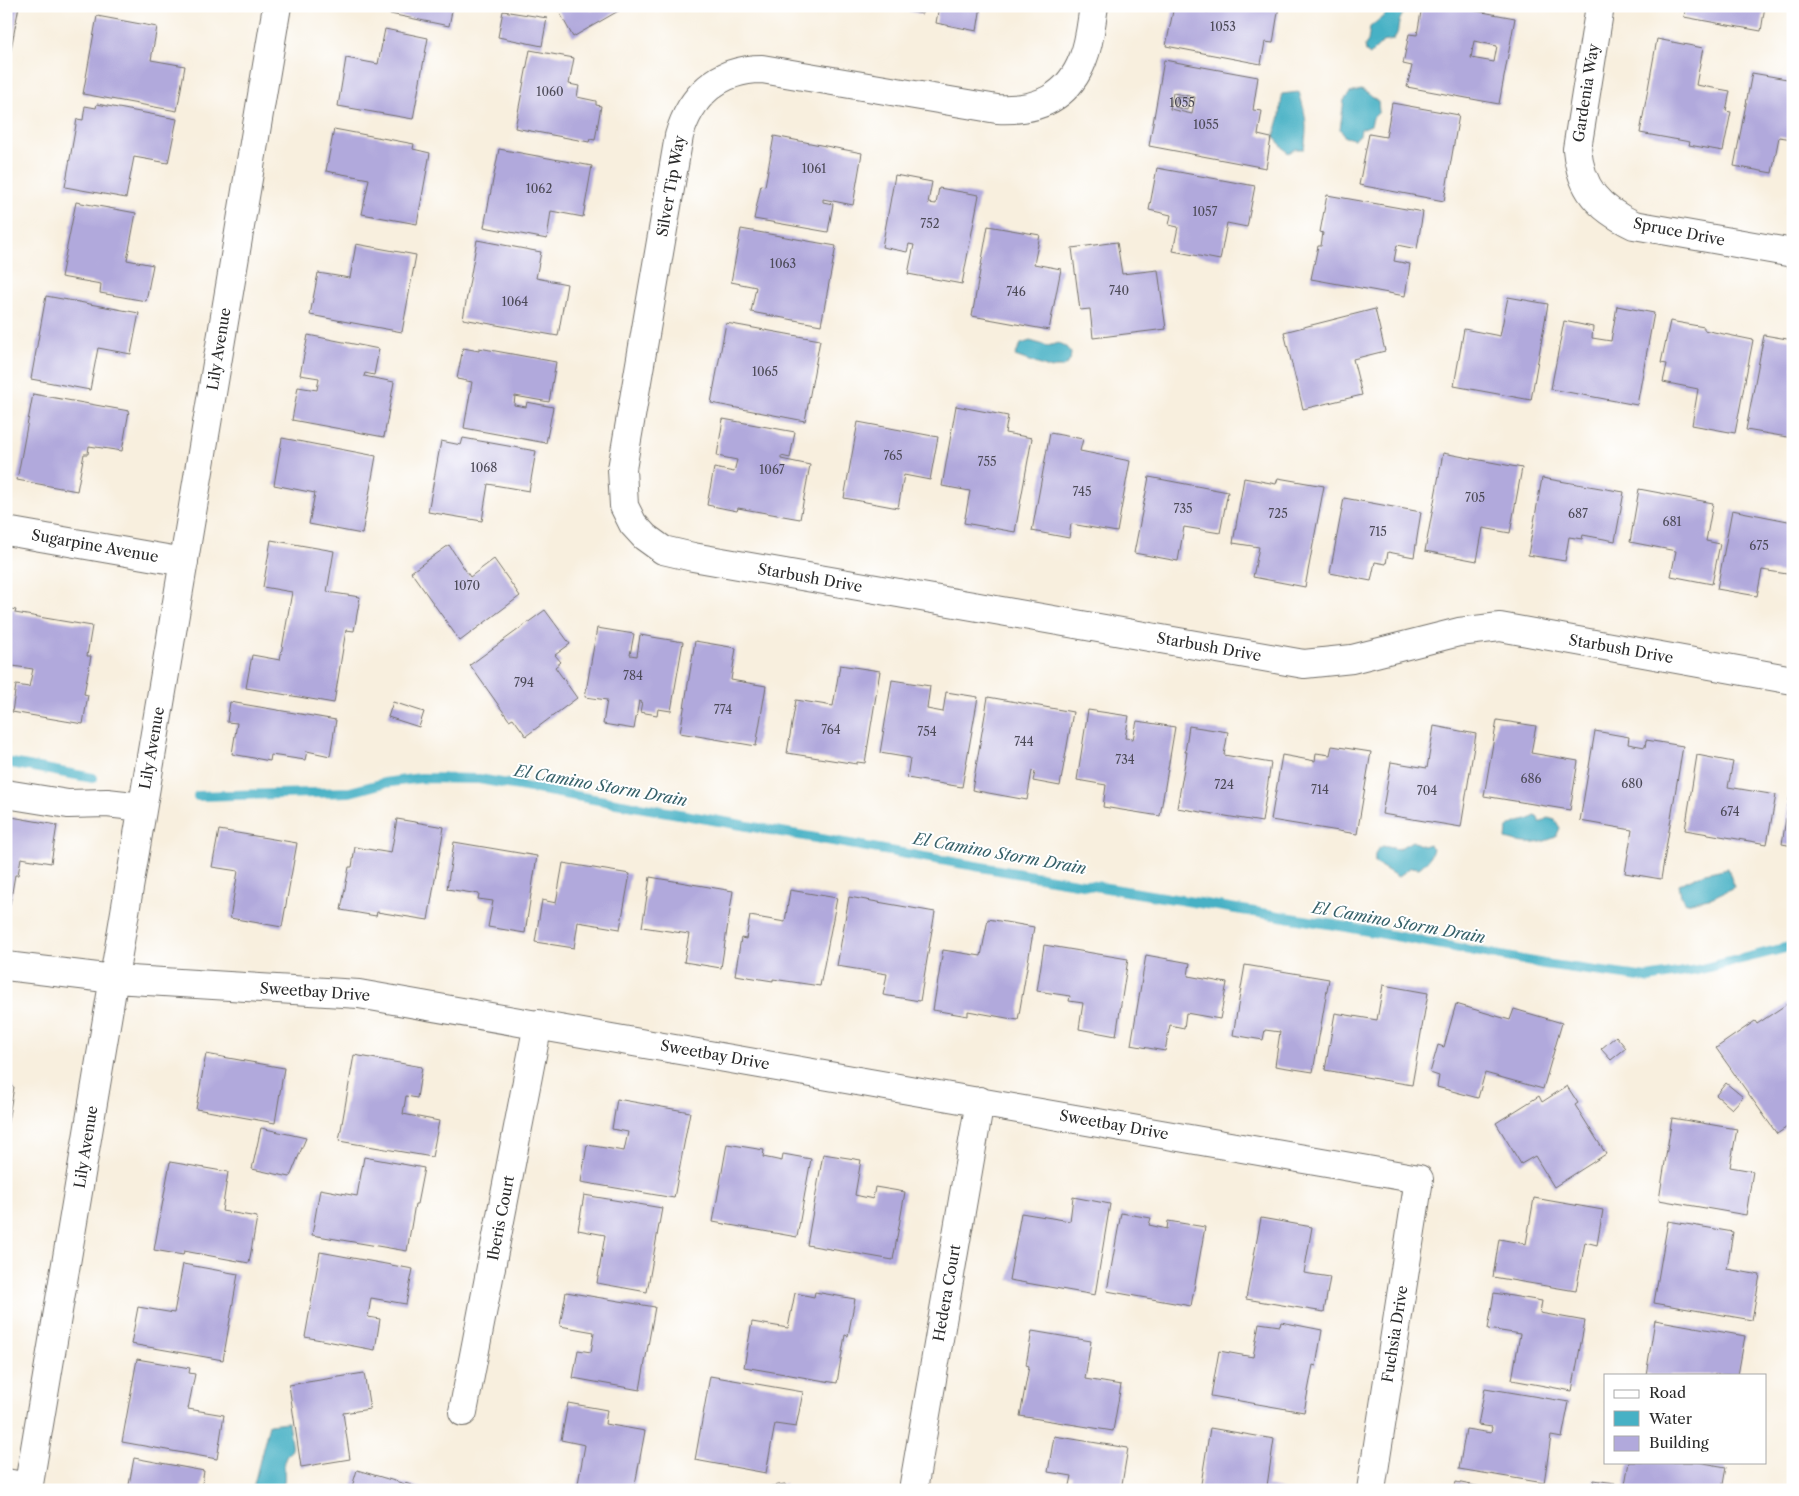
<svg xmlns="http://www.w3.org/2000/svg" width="1799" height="1496" font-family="'Libre Caslon Text',serif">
<rect width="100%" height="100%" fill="#fff"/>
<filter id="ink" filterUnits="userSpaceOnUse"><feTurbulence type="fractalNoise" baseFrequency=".02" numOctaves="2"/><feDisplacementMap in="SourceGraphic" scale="10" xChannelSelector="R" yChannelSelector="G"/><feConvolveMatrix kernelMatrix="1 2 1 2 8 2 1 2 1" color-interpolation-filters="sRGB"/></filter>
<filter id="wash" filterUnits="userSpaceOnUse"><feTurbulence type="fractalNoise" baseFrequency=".0096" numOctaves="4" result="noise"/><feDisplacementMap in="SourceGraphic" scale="20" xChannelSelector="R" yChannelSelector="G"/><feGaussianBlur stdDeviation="1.12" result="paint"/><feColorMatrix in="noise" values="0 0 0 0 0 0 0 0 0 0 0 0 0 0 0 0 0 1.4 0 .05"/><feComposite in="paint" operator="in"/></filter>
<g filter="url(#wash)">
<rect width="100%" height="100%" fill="#f8efde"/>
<path fill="#47b1c5" stroke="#396e78" d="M1396 6 1403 10C1403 16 1400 17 1399 23 1397 32 1399 32 1393 40L1383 42 1370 55 1366 52 1365 45 1368 41 1370 27Z
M1361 90C1369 93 1372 98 1378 102L1379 112 1373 118 1371 125 1361 129 1360 135 1354 139 1345 137 1340 129 1344 100 1350 93Z
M1299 92C1306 115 1308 125 1304 149H1296L1288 153 1274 137 1280 116 1282 94Z
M1030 341 1048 346 1058 343 1065 346 1071 353 1070 361 1063 367H1055L1052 369 1015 356 1021 344Z
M1535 816 1538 817 1539 822H1542L1548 818 1555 820 1560 828 1556 837C1537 845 1526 845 1506 839L1507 829C1518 818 1525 824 1535 816Z
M1412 841 1423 846 1429 844 1433 848C1432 856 1425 864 1419 868L1411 867 1398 877 1375 863C1374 854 1375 850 1383 846L1398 849Z
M1728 868 1734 887 1713 897 1686 903 1681 896 1679 884 1705 873Z
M288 1422 292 1450C277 1463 289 1472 282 1489L255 1490 253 1488 269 1424Z"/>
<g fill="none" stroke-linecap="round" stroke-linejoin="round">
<path stroke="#47b1c5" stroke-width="10" d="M6 762 93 778
M198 796 350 792 384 783 421 778 479 779 1021 874 1347 927 1544 964 1647 978 1697 970 1793 946"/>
</g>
<g id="blocks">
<path fill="#b1a9dc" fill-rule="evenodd" d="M6 6H19L7 71 6 70Z
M351 6H453L449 26Z
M556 6H589L591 11 598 6H627L573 37Z
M883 6H923L922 14Z
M939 6H981L977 31 936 23Z
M1174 6H1191V9L1208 12 1209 6H1279L1273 43 1265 42 1261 64 1166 46Z
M1422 6H1449L1515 18 1499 104 1407 87 1412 66 1403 64 1409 34 1417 35ZM1474 41 1497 46 1494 62 1471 58Z
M1686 6H1765L1761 31 1684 17Z
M503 11 547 18 542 46 498 37Z
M97 16 157 27 151 60 185 66 177 111 83 94Z
M385 29 428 38 413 119 338 106 346 58 378 64Z
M1657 39 1703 48 1696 85 1730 91 1726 111 1731 112 1723 151 1689 145 1690 142 1640 133Z
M530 50 574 58 569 84 579 86 577 97 596 101V105L601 106 595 140 590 139 589 142 515 128Z
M1164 60 1258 77 1253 110 1262 111 1258 135 1271 138 1266 168 1149 146ZM1173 93 1195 97 1192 114 1170 109Z
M1752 73 1793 80V139L1779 137 1772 173 1734 166Z
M1177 96 1189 99 1187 110 1175 107Z
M1392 103 1459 115 1444 201 1359 185 1369 134 1386 137Z
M97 104 177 119 168 163 134 157 126 198 65 187 77 119 83 120 85 106 96 108Z
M334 129 414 144 413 149 430 153 417 224 362 214 369 179 326 171Z
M774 136 862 153 853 205 823 199V202L833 204 828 232 754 219 761 185 765 186Z
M499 149 592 166 583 217 551 211 547 239 484 227Z
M1157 168 1255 186 1247 227 1227 223 1220 260 1173 251 1178 227 1169 225 1171 215 1149 210Z
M895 175 932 182 928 203 936 204 939 188 979 195 962 284 908 274 914 245 909 244 907 252 882 247Z
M1327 195 1423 212 1417 249 1397 245 1394 261 1410 264 1405 296 1311 279 1318 246H1321L1323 233 1320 232Z
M76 202 136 213 127 260 153 265 146 301 100 293 101 284 61 277Z
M988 226 1040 235 1034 264 1061 269 1049 330 972 316Z
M741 229 836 246 821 325 751 312 756 287 731 282Z
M477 240 541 252 536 278 567 284 558 336 463 319Z
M1117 242 1122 274 1158 270 1166 329 1093 338 1090 309 1080 310 1072 248Z
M356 244 416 255 402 332 310 315 318 273 350 278Z
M46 296 139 313 131 354 98 348 90 390 31 379Z
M1508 297 1548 304 1531 400 1454 386 1464 329 1500 336Z
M1617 306 1654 313 1637 405 1551 389 1564 321 1593 327 1592 338 1611 341Z
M1375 309 1385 351 1353 359 1362 395 1303 409 1284 332Z
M1670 321 1704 327V330L1753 340 1735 433 1692 425 1698 389 1663 382 1667 364 1661 363Z
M726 323 820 340 805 421 711 403Z
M308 335 379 349 374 375 365 373 364 376 394 382 384 437 292 420 298 387 317 390 319 378 300 375Z
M1764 335 1793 340V438L1746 430Z
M463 348 479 351V348L556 362 549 402 515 396 514 405 526 407 527 402 553 407 546 443 464 428 472 382 457 379Z
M33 394 129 411 122 451 89 446 88 454H84L77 491 17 480Z
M956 406 1008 416 1005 433 1032 438 1015 532 964 523 970 491 942 486Z
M723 419 795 432 790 458 781 456V459L810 465 800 519 738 508 737 511 707 505 714 468 734 472 737 460 717 456Z
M858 422 938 437 930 480 904 475 898 508 844 498Z
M1050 433 1083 439 1080 451 1130 461 1117 532 1071 524 1069 538 1032 531Z
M282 438 376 456 362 534 309 524 315 493 274 485Z
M463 438 536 451 529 491 488 484 482 521 428 512 441 441 461 445Z
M1443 453 1522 468 1510 533 1483 528 1477 561 1425 551Z
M1149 477 1228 492 1220 533 1184 527 1178 561 1134 553Z
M1244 478 1276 484 1278 478 1324 486 1305 587 1253 577 1259 547 1233 543Z
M1542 478 1624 492 1615 541 1583 535 1582 539 1569 537 1565 561 1528 555Z
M1639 489 1713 503 1706 541 1720 544 1712 584 1671 576 1676 551 1630 542Z
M1344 498 1421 512 1414 557 1388 552 1386 564 1375 562 1371 581 1330 573Z
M1732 510 1793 522V575L1762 570 1757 596 1717 589Z
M271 540 334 551 327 592 360 597 354 631 346 630 334 703 246 688 252 655 280 660 292 592 263 587Z
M449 545 470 577 494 559 520 596 460 641 411 572Z
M6 608 16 610 15 613 92 626 87 656H91L84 694 88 695 83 724 12 712 16 685 29 687 33 669 6 665Z
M545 610 570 644 555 655 561 662 555 667 577 698 526 736 513 718 509 720 470 665Z
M597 628 634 634 630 655 637 656 640 635 683 642 671 711 658 709 657 715 640 712 642 702 639 701 634 729 603 724 607 700 585 697Z
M695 641 736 648 731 680 766 686 756 746 680 733Z
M840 665 880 671 865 763 857 762V764L787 753 796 700 833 706Z
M892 680 930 686 927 709 943 712 946 692 978 697 962 787 907 778 910 758 880 753Z
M988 697 1073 712 1060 786 1033 781 1035 772 1032 771 1027 800 972 790Z
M230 702 336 720 330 756 307 751 305 760 271 755 270 761 232 754 237 723 227 722Z
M393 702 424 712 419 727 388 717Z
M1088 710 1129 716 1125 738 1133 739 1137 721 1175 727 1160 816 1103 807 1106 785 1077 780Z
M1497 720 1536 726 1531 753 1578 761 1570 810 1484 796Z
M1189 726 1228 732 1224 755 1271 763 1262 822 1177 808 1187 752H1185Z
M1434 726 1476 734 1461 827 1382 814 1391 762 1427 768Z
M1595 731 1629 737 1628 744 1645 747 1646 740 1683 746 1661 879 1625 873 1632 830 1580 821Z
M1332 746 1371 752 1357 834 1271 820 1282 755 1315 761 1316 753 1330 755Z
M1697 755 1733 762 1728 787 1776 795 1767 844 1685 830Z
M1790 793 1793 794V846L1782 844Z
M6 816 57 825 51 863 21 858 18 875H15L10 904 6 903Z
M397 819 444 827 428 920 377 912 376 916 341 910 349 867H352L355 847 391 853Z
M219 830 297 843 282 927 230 918 238 871 212 867Z
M454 842 537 856 525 933 488 927 493 901 478 899 479 894 447 889Z
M563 863 630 874 620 929 578 922 574 948 535 942 542 900 556 903Z
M650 877 733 891 721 968 684 962 689 934 642 927Z
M790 890 837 898 820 986 773 979V981L735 975 741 938 746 939 750 916 785 922Z
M849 897 935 912 920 1001 883 995 887 974 837 966Z
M988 919 1034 927 1018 1020 968 1011V1016L933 1010 943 950 981 956Z
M1044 945 1128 959 1116 1036 1079 1029 1083 1003 1069 1001 1070 996 1037 991Z
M1146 955 1190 963 1188 976 1227 983 1220 1019 1186 1013 1184 1028 1170 1025 1165 1051 1131 1045Z
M1245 965 1329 979 1313 1072 1275 1066 1280 1032 1265 1030 1263 1040 1233 1035Z
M1383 985 1428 993 1412 1085 1325 1070 1335 1013 1377 1020Z
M1793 1000V1123L1777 1134 1716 1048 1755 1021 1757 1024Z
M1456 1004 1510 1020 1514 1009 1562 1023 1543 1089 1485 1073 1478 1098 1437 1087 1439 1076 1430 1073 1438 1045 1444 1047Z
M1616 1036 1626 1048 1611 1060 1601 1049Z
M206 1054 284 1068 275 1123 196 1109Z
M354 1055 422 1067 417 1098 406 1096 403 1114 439 1121 432 1157 339 1141Z
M1726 1083 1743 1097 1732 1109 1716 1095Z
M6 1086 14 1087 7 1127H6Z
M1567 1086 1578 1103 1575 1105 1606 1154 1554 1187 1535 1156 1521 1164 1496 1123 1539 1096 1542 1102Z
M617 1099 690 1112 674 1198 581 1182 587 1145 624 1151 628 1132 612 1129Z
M1672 1118 1737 1129 1730 1167 1753 1171 1746 1215 1659 1200Z
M261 1128 306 1138 290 1177 252 1169Z
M727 1144 764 1150 763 1157 782 1161 783 1154 811 1159 797 1237 713 1222Z
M823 1154 861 1160 855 1195 873 1199 875 1187 905 1192 893 1260 807 1245Z
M364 1157 424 1168 417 1204H415L407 1251 312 1235 320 1189 357 1196Z
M170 1162 228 1172 222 1211 257 1217 249 1263 184 1251 183 1255 154 1250Z
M584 1195 662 1208 647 1292 597 1283 605 1235 578 1230Z
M1073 1197 1110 1204 1095 1295 1009 1280 1021 1213 1070 1221Z
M1534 1198 1603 1210 1597 1245 1585 1242 1576 1291 1493 1277 1499 1239 1526 1244Z
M1121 1213 1151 1218 1149 1225 1167 1229 1168 1221 1205 1227 1191 1306 1107 1291Z
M1261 1218 1312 1227 1304 1273 1330 1277 1324 1312 1246 1299Z
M1668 1221 1733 1232 1727 1269 1760 1275 1752 1320 1654 1303Z
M320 1252 413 1269 406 1304 371 1298 368 1317 380 1319 375 1350 305 1337Z
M183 1264 238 1274 223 1360 131 1344 138 1307 174 1313Z
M566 1292 655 1307 640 1390 573 1378 578 1350 591 1352 594 1332 560 1326Z
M815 1292 855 1299 848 1336 845 1335 837 1383 744 1367 752 1322 788 1328 795 1293 814 1297Z
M1494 1293 1542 1301 1540 1313 1585 1321 1572 1391 1512 1380 1520 1334 1488 1329Z
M1655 1320 1745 1336 1738 1375H1646Z
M1281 1322 1322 1330 1316 1366 1313 1365 1304 1412 1211 1396 1219 1351 1253 1357 1259 1323 1280 1326Z
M1032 1331 1091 1341 1085 1379 1121 1385 1113 1431 1020 1416 1029 1366 1026 1365Z
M137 1359 190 1368 189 1373 195 1374 188 1409 224 1415 217 1459 122 1442Z
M364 1373 370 1409 343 1413 350 1459 301 1467 289 1385Z
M710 1376 803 1392 796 1427 775 1424 766 1473 695 1460Z
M1485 1388 1569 1402 1562 1438 1551 1436 1544 1483 1459 1469 1466 1429 1491 1433 1492 1427 1478 1425Z
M568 1403 607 1410 605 1424 645 1431 634 1490 577 1489 585 1445 561 1440Z
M1210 1428 1274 1439 1267 1486 1284 1490H1200Z
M1054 1436 1128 1448 1121 1490H1069L1072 1476 1048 1472Z
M134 1458 204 1471 201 1490H128Z
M1629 1462H1698L1726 1467 1722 1490H1624Z
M357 1470 405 1484V1483L426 1490H351Z
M1594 1480 1615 1483 1614 1490H1592Z
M1456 1482 1492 1489V1490H1454Z
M785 1484 786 1490H754V1489Z"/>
</g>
</g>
<g filter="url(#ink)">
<use href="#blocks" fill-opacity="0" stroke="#73706a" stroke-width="1"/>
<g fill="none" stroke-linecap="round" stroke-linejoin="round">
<defs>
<path id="minor" d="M1094 6C1091 24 1090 42 1083 59 1068 98 1037 111 997 109L762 69C718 69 690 97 679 136L622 469 624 506 633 524 645 537 663 550 693 557 1304 664 1352 659 1459 632 1500 627 1793 680
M1600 6 1577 149C1581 189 1598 208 1634 225L1793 253
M6 531 184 562
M6 794 68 804 107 803 142 807
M6 966 114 979 359 994 1419 1179 1371 1490
M463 1412 538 1024
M6 1483 29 1487
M914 1484 980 1101
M28 1490 277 6"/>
</defs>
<use href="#minor" stroke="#73706a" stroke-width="30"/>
<use href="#minor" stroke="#fff" stroke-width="28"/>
</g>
</g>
<g text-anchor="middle" stroke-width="4" stroke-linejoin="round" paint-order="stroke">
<g font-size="12" fill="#4c4a57">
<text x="1223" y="31">1053</text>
<text x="550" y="96">1060</text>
<text x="1182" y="107">1055</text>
<text x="1206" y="129">1055</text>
<text x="814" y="173">1061</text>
<text x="539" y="193">1062</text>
<text x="1205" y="216">1057</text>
<text x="930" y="228">752</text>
<text x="783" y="268">1063</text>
<text x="1119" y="295">740</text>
<text x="1016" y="296">746</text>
<text x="515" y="306">1064</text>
<text x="765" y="376">1065</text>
<text x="893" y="460">765</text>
<text x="987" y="466">755</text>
<text x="484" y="472">1068</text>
<text x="772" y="474">1067</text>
<text x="1082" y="496">745</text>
<text x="1475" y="502">705</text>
<text x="1183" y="513">735</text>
<text x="1278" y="518">725</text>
<text x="1578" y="518">687</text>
<text x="1672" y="526">681</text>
<text x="1378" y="536">715</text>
<text x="1759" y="550">675</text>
<text x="467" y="590">1070</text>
<text x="633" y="680">784</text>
<text x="524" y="687">794</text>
<text x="723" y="714">774</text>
<text x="831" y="734">764</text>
<text x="927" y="736">754</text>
<text x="1024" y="746">744</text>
<text x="1125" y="764">734</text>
<text x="1531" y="783">686</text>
<text x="1632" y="788">680</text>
<text x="1224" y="789">724</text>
<text x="1320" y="794">714</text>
<text x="1427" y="795">704</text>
<text x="1730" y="816">674</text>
</g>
<g font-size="15" fill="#2b2b2b" stroke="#fff">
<text transform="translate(1586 93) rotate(-81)" y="5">Gardenia Way</text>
<text transform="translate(671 186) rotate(-80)" y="5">Silver Tip Way</text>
<text transform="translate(1679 232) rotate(11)" y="5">Spruce Drive</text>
<text transform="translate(219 349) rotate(-81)" y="5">Lily Avenue</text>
<text transform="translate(95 546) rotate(10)" y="5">Sugarpine Avenue</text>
<text transform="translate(810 578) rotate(10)" y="5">Starbush Drive</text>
<text transform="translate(1209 647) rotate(10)" y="5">Starbush Drive</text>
<text transform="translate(1621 649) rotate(10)" y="5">Starbush Drive</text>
<text transform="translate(152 748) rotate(-80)" y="5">Lily Avenue</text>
<text transform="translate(315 992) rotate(4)" y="5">Sweetbay Drive</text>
<text transform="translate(715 1055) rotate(10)" y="5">Sweetbay Drive</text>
<text transform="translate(1114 1125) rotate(10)" y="5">Sweetbay Drive</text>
<text transform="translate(86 1147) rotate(-81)" y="5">Lily Avenue</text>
<text transform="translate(501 1218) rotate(-79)" y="5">Iberis Court</text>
<text transform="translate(947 1293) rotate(-80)" y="5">Hedera Court</text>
<text transform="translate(1395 1334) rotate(-81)" y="5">Fuchsia Drive</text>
</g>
<g font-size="16" font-style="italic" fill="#366169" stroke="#fff">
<text transform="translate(601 785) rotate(10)" y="6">El Camino Storm Drain</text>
<text transform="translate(1000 853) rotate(10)" y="6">El Camino Storm Drain</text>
<text transform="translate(1399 922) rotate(10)" y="6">El Camino Storm Drain</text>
</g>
</g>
<rect width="1799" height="1496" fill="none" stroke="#fff" stroke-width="25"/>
<rect x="1604" y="1374" width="162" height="90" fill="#ffffff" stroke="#aaaaaa"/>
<rect x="1614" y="1390" width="25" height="8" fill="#ffffff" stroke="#aaaaaa"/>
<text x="1649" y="1398" font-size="15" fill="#2b2b2b">Road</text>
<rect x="1614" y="1411" width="25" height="15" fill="#47b1c5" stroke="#aaaaaa"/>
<text x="1649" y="1424" font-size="15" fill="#2b2b2b">Water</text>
<rect x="1614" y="1436" width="25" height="15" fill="#b1a9dc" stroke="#aaaaaa"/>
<text x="1649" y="1448" font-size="15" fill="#2b2b2b">Building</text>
</svg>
